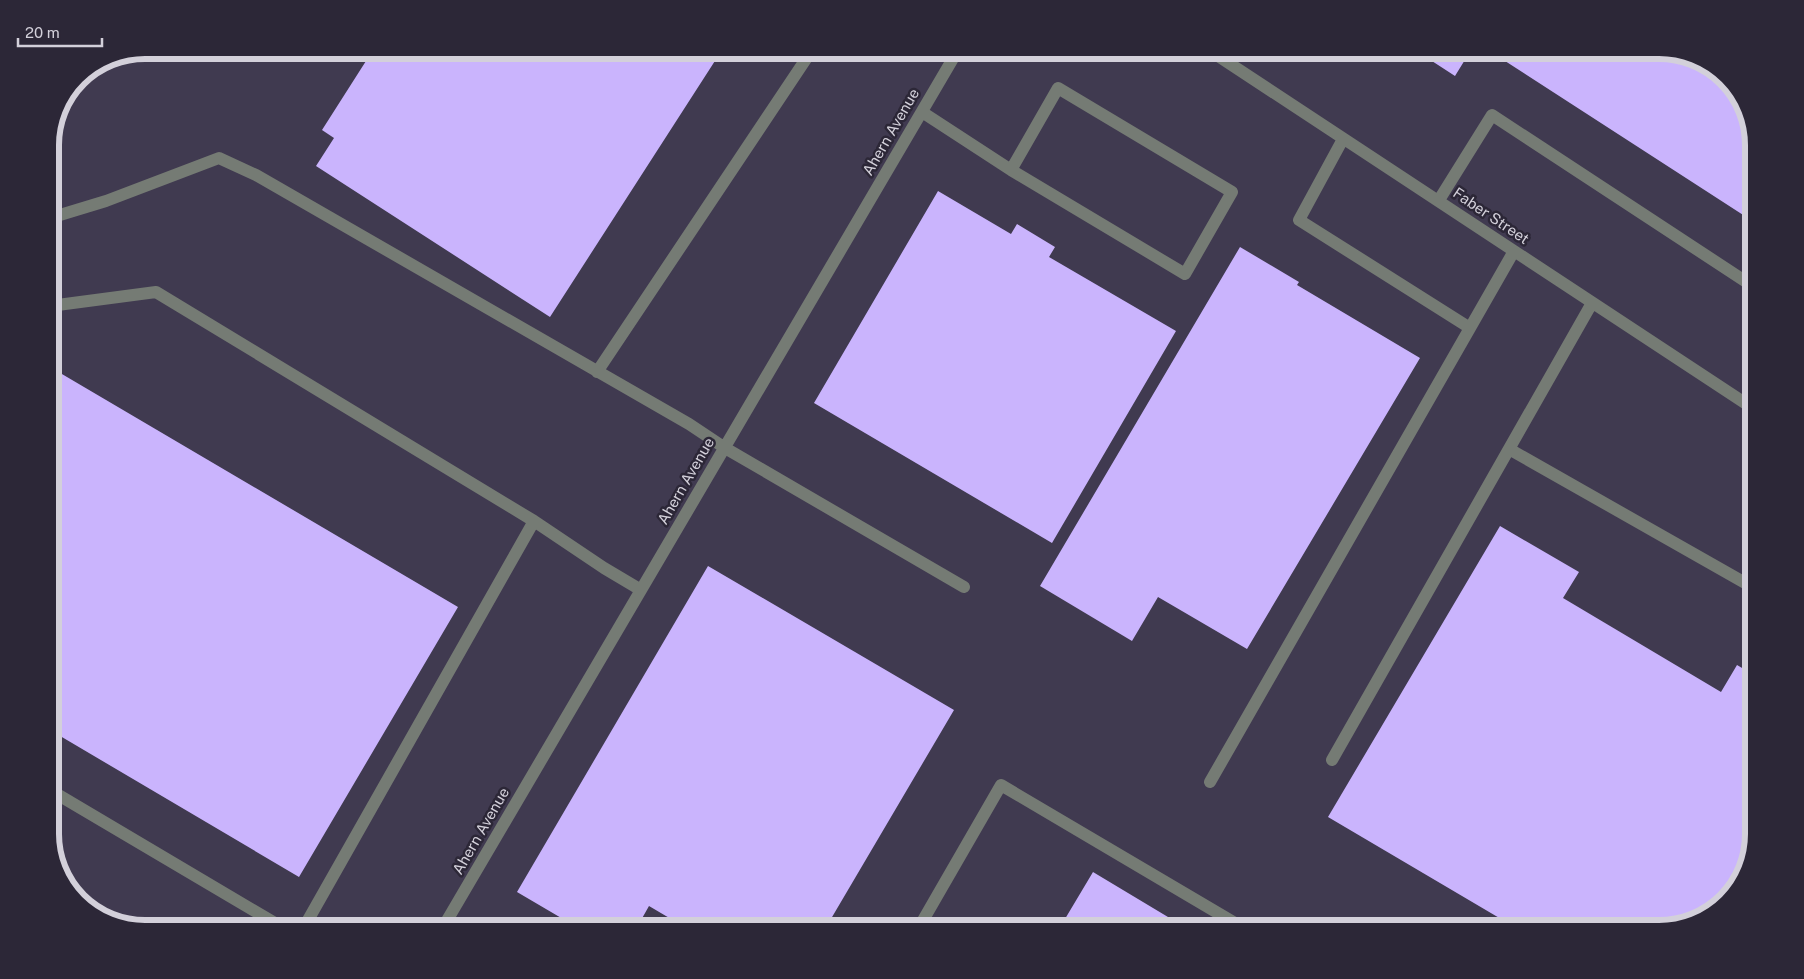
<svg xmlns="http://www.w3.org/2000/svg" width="1804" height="979" font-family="'Public Sans',sans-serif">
<rect width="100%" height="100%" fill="#363141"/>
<path fill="#403a50" d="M145 50H1659L1701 60 1738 92 1754 139V834L1744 876 1707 916 1659 929H145L103 919 66 887 50 841V139L78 78 109 57Z"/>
<path fill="#cab4fd" d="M373 50H722L550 317 316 166 334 138 322 130Z
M1415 50H1471L1455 76Z
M1488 50H1659L1701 60 1738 92 1754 139V222Z
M938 191 1011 234 1017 224 1055 247 1049 257 1176 331 1052 543 814 403Z
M1240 247 1299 282 1297 285 1420 358 1247 649 1158 597 1132 641 1040 586Z
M50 367 458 607 299 877 50 730Z
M1500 526 1579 572 1563 598 1721 692 1737 665 1754 675V834L1744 876 1707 916 1659 929H1518L1328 817Z
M708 566 954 710 825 929H688L649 906 636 929H580L517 892Z
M1093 872 1188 929H1059Z"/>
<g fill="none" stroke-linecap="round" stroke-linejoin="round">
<path stroke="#757b74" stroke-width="12" d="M1209 50 1754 409
M922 112 1011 170 1185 274 1232 192 1058 88 1011 170
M1343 139 1299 220 1470 328 1514 251
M1439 200 1492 115 1754 287
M50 218 106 201 219 158 256 175 689 424 725 448 964 587
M50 306 156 292 534 521 303 929
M597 372 812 50
M1509 449 1754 588
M534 521 604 568 641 590
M1332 760 1592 303
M1210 782 1470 328
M50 790 285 929
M91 909 114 922
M442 929 958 50
M918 929 1001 785 1245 929"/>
</g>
<g text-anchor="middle" stroke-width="5" stroke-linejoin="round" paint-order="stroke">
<g font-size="15" fill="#d3d0da" stroke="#2c2737">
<text transform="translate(891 132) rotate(-60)" y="5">Ahern Avenue</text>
<text transform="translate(1491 216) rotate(34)" y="5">Faber Street</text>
<text transform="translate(686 481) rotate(-60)" y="5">Ahern Avenue</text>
<text transform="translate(481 831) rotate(-60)" y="5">Ahern Avenue</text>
</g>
</g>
<path d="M0 0H1804V979H0ZM145 59H1659A86 86 0 0 1 1745 145V834A86 86 0 0 1 1659 920H145A86 86 0 0 1 59 834V145A86 86 0 0 1 145 59Z" fill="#2c2737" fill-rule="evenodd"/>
<path fill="none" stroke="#d3d0da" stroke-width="6" d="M145 59H1659A86 86 0 0 1 1745 145V834A86 86 0 0 1 1659 920H145A86 86 0 0 1 59 834V145A86 86 0 0 1 145 59Z"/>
<path d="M18 38v8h84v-8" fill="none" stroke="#d3d0da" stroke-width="2.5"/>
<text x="25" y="38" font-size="15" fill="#d3d0da" stroke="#2c2737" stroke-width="4" paint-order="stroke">20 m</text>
</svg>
